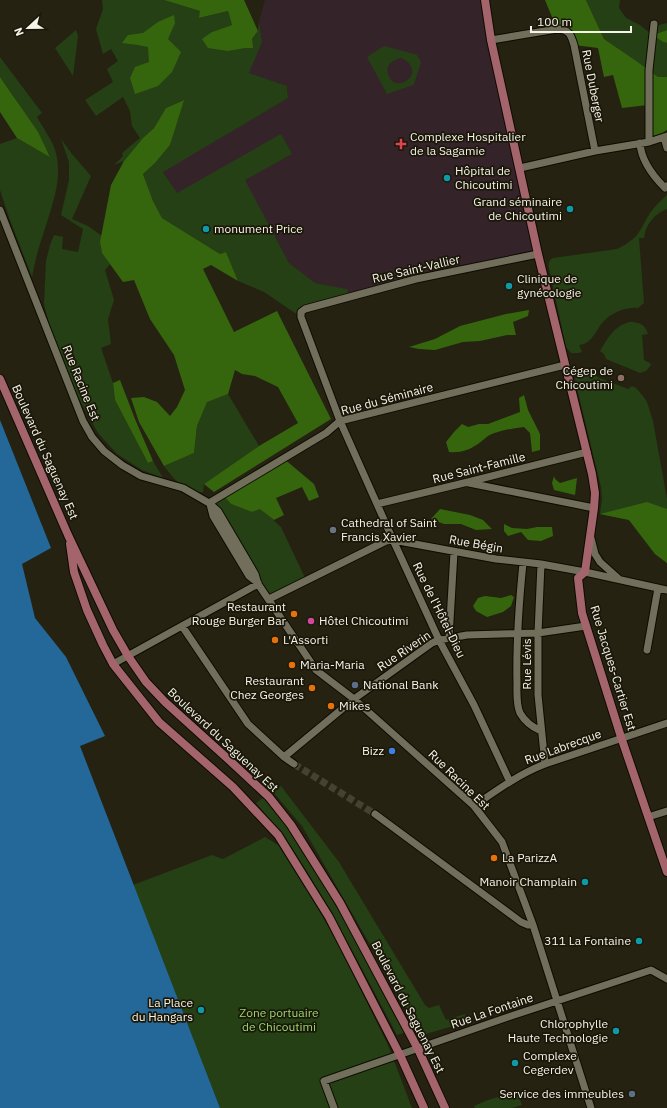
<svg xmlns="http://www.w3.org/2000/svg" width="667" height="1108" font-family="'IBM Plex Sans',sans-serif">
<rect width="100%" height="100%" fill="#252212"/>
<path fill="#35232a" d="M265 0H485L538 254 350 297 346 289 315 283 289 263 244 180 292 154 176 193 163 171 288 98 287 86 248 73 251 64 262 42 259 21Z"/>
<path fill="#254014" fill-rule="evenodd" d="M102 0H164L200 11V18L228 11 232 25 212 32 227 51 246 48 258 31 259 21 262 42 249 73 287 86 288 98 163 172 177 193 281 134 292 154 245 180 289 263 315 283 347 289 350 297 305 309 301 317 264 292 238 281 226 252 220 254 162 218 153 201 143 174 155 163 170 145 183 100 166 108 154 128 143 138 124 161 114 165 123 156 122 153 140 138 132 126 130 111 123 97 96 116 85 100 113 82 107 69 118 61 111 49 103 54 96 29 103 9Z
M586 0H620L619 8 626 18 640 25 652 35 659 25 667 23V30L653 35 663 42 667 43V77H658L635 60 604 39Z
M76 30 78 36 73 76 55 48Z
M384 46 414 54 417 55 421 62 415 81 413 85 387 94 367 57ZM402 58C429 72 395 97 388 74 385 64 394 59 402 58Z
M0 57 42 113 37 117C43 128 53 141 56 153 63 181 51 208 43 235 38 249 35 262 32 277L10 220 0 190V144L17 138 50 156 16 100 0 77Z
M61 139 72 154 91 176 72 219 88 226 102 236C98 248 103 254 110 264L105 270 114 300 108 319 111 344 101 348 113 383 115 400 148 463 153 461 163 478 142 470 117 454 98 433 81 403 64 365 49 324 44 304 46 261 50 245 54 235 63 237 62 249 78 252 83 229 61 215 69 180V162Z
M667 195V209C654 214 646 224 644 238H639L644 303 638 308C626 307 612 312 603 322 596 330 591 345 579 345L582 352 579 353H571L566 347 549 268C548 263 549 260 553 258L617 249C623 246 628 243 633 239 641 232 644 222 650 213 655 206 661 200 667 195Z
M629 322C639 322 645 324 648 334L642 335 644 360 650 363 651 365 646 371 640 373 606 359 604 354 600 351C607 339 614 326 629 322Z
M588 370 595 371 597 377 628 389 632 386 636 388 643 396 647 402 653 421 667 499V563L655 554 629 520 600 514 602 499 601 487 575 380C577 373 581 371 588 370Z
M228 394 259 446 204 484 203 492C185 494 173 478 164 466L194 453 197 426 207 401Z
M223 495 231 504 252 512 260 508 281 527 306 580 269 599 209 503Z
M281 786 339 862 425 1005 429 1008 439 1005 446 1020 465 1014 467 1022 422 1035 302 826 273 792Z
M263 798 285 825 303 850 371 966 406 1032 397 1035 352 950 309 875 284 836 256 803Z
M265 837 283 848 336 940 388 1045 412 1108H220L133 885 212 855 223 859Z
M517 1091 522 1105 512 1108H475L474 1106 488 1100Z"/>
<path fill="#35660e" d="M164 0H244L258 31 252 39 253 48H246L228 51 208 48 202 39 212 32 232 25 228 11 199 18 200 11Z
M545 0H586L604 39 635 60 658 77H667V130L649 142 648 105 622 108 613 75 604 77 598 48 574 45 572 38 557 29Z
M174 15 175 23 168 39 181 52 172 72 158 86 135 94 130 78 135 67 149 62 148 47 138 45 122 43 128 35 143 33 158 22Z
M667 30V43L663 42 653 35Z
M0 77 38 132 50 157 17 138 0 112Z
M184 100 170 145 155 163 143 174 153 201 162 218 220 254 226 252 238 281 211 265 203 269 234 332 277 311 331 419 214 492 204 484 259 446 298 423 278 387 255 376 242 374 235 370 228 394 207 402 197 426 194 453 164 466 139 422 131 398 144 397 157 402 170 416 177 407 185 390 174 355 150 319 134 280 123 282 102 253 100 242 111 185 124 161 143 138 154 128 166 108Z
M529 310 528 316 513 322 516 335H507L480 341 463 342 435 350 419 349 409 347 435 339 460 326 506 314Z
M120 380 135 419 153 461 148 463 115 400 113 383Z
M524 395 528 410 540 434V450L532 452 530 433 524 427C514 428 497 431 488 436 485 438 482 441 478 444 469 450 461 453 449 452L446 442 454 432 462 424 468 427 479 424H488L520 412 519 398Z
M283 458 314 484 319 497 309 501 302 487 276 498 284 515 274 520 260 509 252 512 231 504 223 495Z
M554 476 555 479 560 483 577 478 575 495 554 490 552 483Z
M647 502 667 509V563L655 554 629 520 600 514Z
M440 509 470 515 483 520 492 529 476 530 461 524H444L431 519Z
M504 524 512 528 527 529 537 527H552L553 536 541 541 528 540 521 532 508 536 504 531Z
M511 595 514 597 511 606 503 612 487 617 476 611 473 606 478 598 485 596 501 598Z"/>
<path fill="#236898" d="M0 420 51 548 22 564 35 618 66 657 105 736 80 746 220 1108H0Z"/>
<g fill="none" stroke-linecap="round" stroke-linejoin="round">
<path stroke="#444232" stroke-width="7" stroke-dasharray="7 3.5" stroke-linecap="butt" d="M294 764 375 814"/>
<defs>
<path id="minor" d="M491 40 557 29C569 29 571 35 574 45L595 151
M664 137 667 148
M649 142V70L654 24
M640 143C641 160 653 176 665 188L667 186
M520 168 595 151 649 142 667 136
M0 210 83 421 92 437 104 451 122 465 141 476 183 488 209 503 218 511 255 574 258 584 316 670 354 699 474 806 502 842 533 925 591 1108
M469 483 594 508
M209 503 326 433 340 421 565 365
M210 504 213 516 249 576 258 583
M377 504 468 482 587 452
M591 538 595 554 600 562 619 579
M523 563C519 603 516 642 517 683 517 692 516 704 520 713 525 722 532 727 541 731
M541 564 538 633V695L545 764
M269 599 386 541 393 540 496 559 541 564 585 572 667 590
M182 626 248 724 284 757 294 764
M449 638 454 552
M647 650 658 588
M113 664 258 584
M284 757 354 699 432 643 439 640 467 635 538 633 586 626
M510 782 474 705 439 640 393 540 340 421 301 317V312L305 309 416 279 538 254
M474 806C497 790 519 774 545 764L667 723
M375 814 521 922 528 925H533
M648 817 667 811
M334 1108 324 1081 511 1016 651 970 667 979"/>
<path id="major" d="M485 0 491 40 538 254 592 474 595 493 594 508 585 572 578 578 582 613 621 737 667 872
M0 379 68 535 113 630 128 656 146 682 165 702 228 759 269 797 291 825 340 903 418 1049 445 1108
M70 544 74 572 87 610 103 645 113 664 159 722 233 787 278 835 329 917 400 1055 424 1108"/>
</defs>
<use href="#minor" stroke="#0e0b01" stroke-width="9"/>
<use href="#major" stroke="#0e0b01" stroke-width="10"/>
<use href="#minor" stroke="#726e5c" stroke-width="7"/>
<use href="#major" stroke="#a3646c" stroke-width="8"/>
</g>
<path fill="#e0444e" stroke="#1b1809" stroke-width="1.5" d="M399 138h4v4h4v4h-4v4h-4v-4h-4v-4h4z"/>
<g fill="#0f9aa8" stroke="#1b1809" stroke-width="1.5">
<circle cx="447" cy="178" r="4"/>
<circle cx="570" cy="209" r="4"/>
<circle cx="206" cy="229" r="4"/>
<circle cx="509" cy="286" r="4"/>
<circle cx="585" cy="882" r="4"/>
<circle cx="639" cy="941" r="4"/>
<circle cx="201" cy="1010" r="4"/>
<circle cx="616" cy="1031" r="4"/>
<circle cx="515" cy="1063" r="4"/>
</g>
<circle fill="#8d6e63" stroke="#1b1809" stroke-width="1.5" cx="621" cy="378" r="4"/>
<circle fill="#6b7280" stroke="#1b1809" stroke-width="1.5" cx="333" cy="530" r="4"/>
<g fill="#e8710a" stroke="#1b1809" stroke-width="1.5">
<circle cx="294" cy="614" r="4"/>
<circle cx="275" cy="640" r="4"/>
<circle cx="292" cy="665" r="4"/>
<circle cx="312" cy="688" r="4"/>
<circle cx="331" cy="706" r="4"/>
<circle cx="494" cy="858" r="4"/>
</g>
<circle fill="#d1479c" stroke="#1b1809" stroke-width="1.5" cx="311" cy="621" r="4"/>
<g fill="#5c6f8a" stroke="#1b1809" stroke-width="1.5">
<circle cx="355" cy="685" r="4"/>
<circle cx="632" cy="1094" r="4"/>
</g>
<circle fill="#3f7fe0" stroke="#1b1809" stroke-width="1.5" cx="392" cy="751" r="4"/>
<g text-anchor="middle" stroke-width="3.5" stroke-linejoin="round" paint-order="stroke">
<g font-size="12" fill="#f5f4e9" stroke="#1b1809">
<text transform="translate(593 86) rotate(79)" y="4">Rue Duberger</text>
<text transform="translate(416 269) rotate(-13)" y="4">Rue Saint-Vallier</text>
<text transform="translate(81 383) rotate(68)" y="4">Rue Racine Est</text>
<text transform="translate(387 399) rotate(-15)" y="4">Rue du Séminaire</text>
<text transform="translate(45 452) rotate(66)" y="4">Boulevard du Saguenay Est</text>
<text transform="translate(479 468) rotate(-14)" y="4">Rue Saint-Famille</text>
<text transform="translate(476 544) rotate(10)" y="4">Rue Bégin</text>
<text transform="translate(439 610) rotate(64)" y="4">Rue de l'Hôtel-Dieu</text>
<text transform="translate(404 651) rotate(-34)" y="4">Rue Riverin</text>
<text transform="translate(527 664) rotate(-90)" y="4">Rue Lévis</text>
<text transform="translate(613 668) rotate(73)" y="4">Rue Jacques-Cartier Est</text>
<text transform="translate(223 740) rotate(43)" y="4">Boulevard du Saguenay Est</text>
<text transform="translate(563 747) rotate(-20)" y="4">Rue Labrecque</text>
<text transform="translate(459 780) rotate(44)" y="4">Rue Racine Est</text>
<text transform="translate(408 1007) rotate(63)" y="4">Boulevard du Saguenay Est</text>
<text transform="translate(492 1011) rotate(-19)" y="4">Rue La Fontaine</text>
</g>
<g font-size="12" fill="#f5f4e9" stroke="#1b1809" text-anchor="start">
<text x="410" y="141">Complexe Hospitalier<tspan x="410" dy="14">de la Sagamie</tspan></text>
<text x="455" y="175">Hôpital de<tspan x="455" dy="14">Chicoutimi</tspan></text>
<text x="562" y="206" text-anchor="end">Grand séminaire<tspan x="562" dy="14">de Chicoutimi</tspan></text>
<text x="214" y="233">monument Price</text>
<text x="517" y="283">Clinique de<tspan x="517" dy="14">gynécologie</tspan></text>
<text x="613" y="375" text-anchor="end">Cégep de<tspan x="613" dy="14">Chicoutimi</tspan></text>
<text x="341" y="527">Cathedral of Saint<tspan x="341" dy="14">Francis Xavier</tspan></text>
<text x="286" y="611" text-anchor="end">Restaurant<tspan x="286" dy="14">Rouge Burger Bar</tspan></text>
<text x="319" y="625">Hôtel Chicoutimi</text>
<text x="283" y="644">L'Assorti</text>
<text x="300" y="669">Maria-Maria</text>
<text x="304" y="685" text-anchor="end">Restaurant<tspan x="304" dy="14">Chez Georges</tspan></text>
<text x="363" y="689">National Bank</text>
<text x="339" y="710">Mikes</text>
<text x="384" y="755" text-anchor="end">Bizz</text>
<text x="502" y="862">La ParizzA</text>
<text x="577" y="886" text-anchor="end">Manoir Champlain</text>
<text x="631" y="945" text-anchor="end">311 La Fontaine</text>
<text x="193" y="1007" text-anchor="end">La Place<tspan x="193" dy="14">du Hangars</tspan></text>
<text x="608" y="1028" text-anchor="end">Chlorophylle<tspan x="608" dy="14">Haute Technologie</tspan></text>
<text x="523" y="1060">Complexe<tspan x="523" dy="14">Cegerdev</tspan></text>
<text x="624" y="1098" text-anchor="end">Service des immeubles</text>
</g>
<g font-size="12" fill="#95d96e" stroke="#1b1809">
<text x="279" y="1017">Zone portuaire<tspan x="279" dy="14">de Chicoutimi</tspan></text>
</g>
</g>
<g transform="translate(28 28) rotate(248)" stroke="#1b1809" stroke-width="3" paint-order="stroke">
<path d="M0-3L7 15L0 10L-7 15Z" fill="#f5f4e9"/>
<text y="-6" font-size="11" font-weight="bold" text-anchor="middle" fill="#f5f4e9">N</text>
</g>
<path d="M531 26v6h100v-6" fill="none" stroke="#f5f4e9" stroke-width="2"/>
<text x="537" y="26" font-size="12" fill="#f5f4e9" stroke="#1b1809" stroke-width="3" paint-order="stroke">100 m</text>
</svg>
